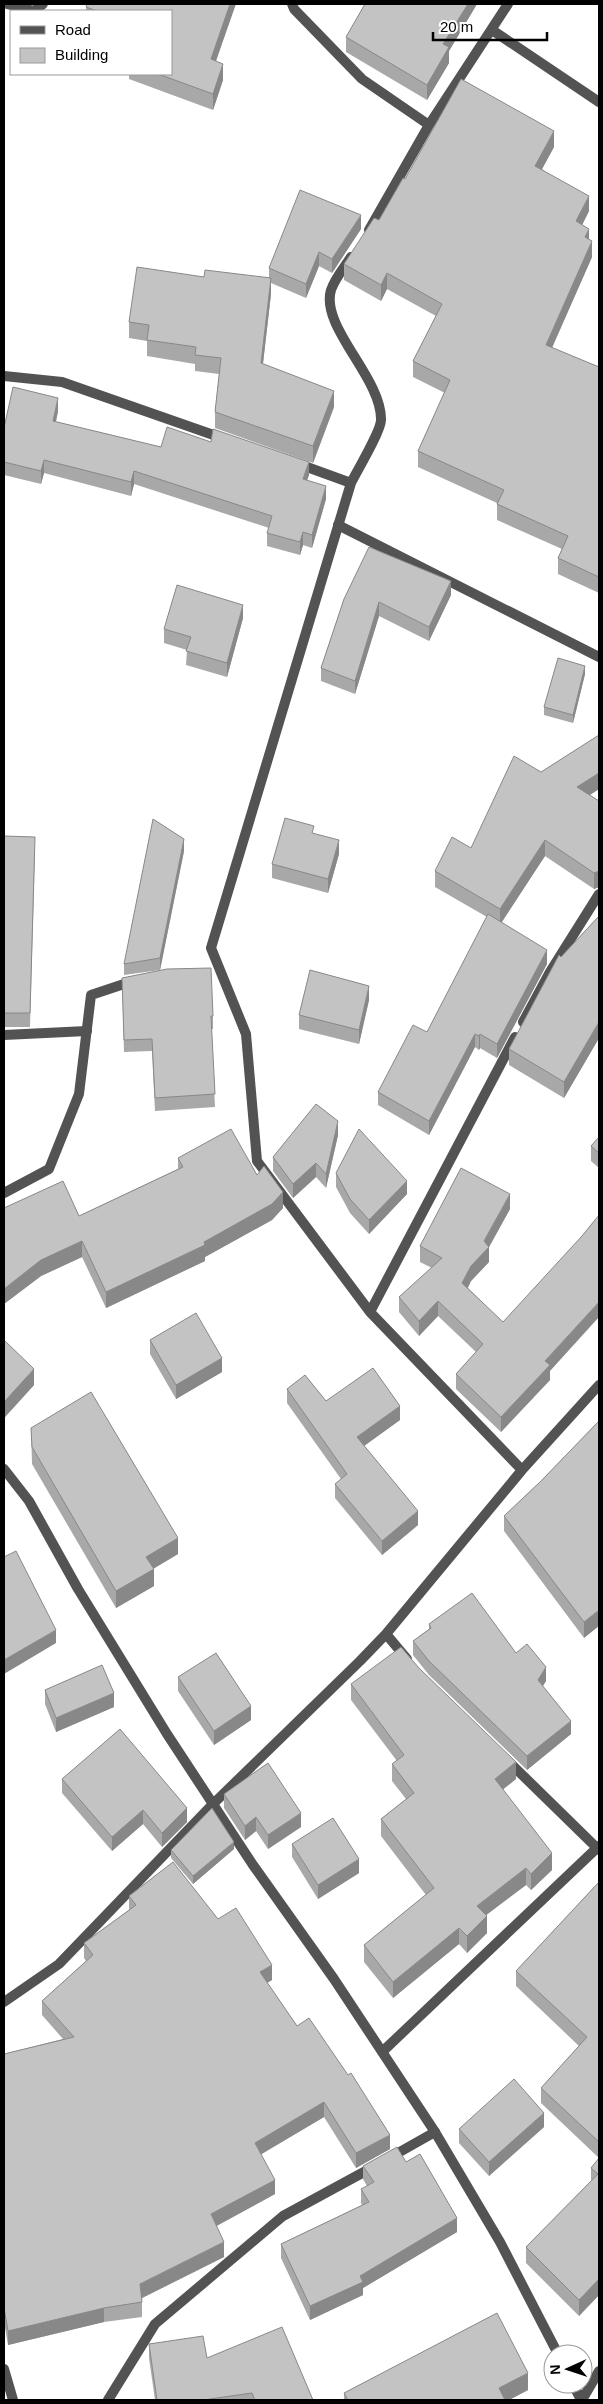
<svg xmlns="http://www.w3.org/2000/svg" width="603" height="2404" font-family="Arial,sans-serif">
<rect width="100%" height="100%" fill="#fff"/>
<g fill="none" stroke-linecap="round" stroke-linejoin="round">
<path stroke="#535353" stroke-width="10" d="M338 525 599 657
M4 1035 87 1031
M389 2158 435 2132
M108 2400 155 2324 283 2216 375 2166"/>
<path stroke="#535353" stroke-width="10" d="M7 4 34 11 43 4
M292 4 294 9 362 79 429 125
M492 30 599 102
M369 230 429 125 508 4
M351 257C344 268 335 278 331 290 320 327 382 378 381 420 381 431 357 471 351 483L211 948 246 1034 257 1161 370 1312 522 1470
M4 376 62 382 225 439
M296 463 351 483
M523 1022 550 972 599 894
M4 1193 49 1169 79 1094 91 995 133 981
M370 1312 515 1037
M4 1469 29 1501 78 1589 167 1734 253 1865 334 1979 435 2132 500 2242 558 2354
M386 1634 407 1659
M507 1760 599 1850
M4 2002 59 1964 213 1804 360 1661 386 1634 522 1470 599 1385
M382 2052 599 1846
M4 2369 13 2400
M573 2384 581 2400
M582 2400 599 2371"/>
</g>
<path fill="#a8a8a8" d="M235 4 216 61 223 80 213 110 129 79V74H171V11H86V7Z
M365 4H477L449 51V63L427 100 346 52V37Z
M554 147 542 169 589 211 582 225 589 240 592 257 552 348 599 367V593L558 574V558L562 549 497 520V503L418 467V451L445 393 413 377V361L436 316 387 289 381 301 344 280V264L379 220 405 179Z
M361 229 332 273 319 266 306 298 271 283V294L263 364 334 407 313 463 215 428V412L219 374 195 371V364L147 356V341L129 338V322L204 277 269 278V268Z
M58 411 56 422 161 447 309 475 307 480 326 499 312 548 303 545 300 555 267 546V533L269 528 134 484 131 496 44 473 41 484 4 475V428Z
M451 595 429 641 379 616 355 694 321 681V668L344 599Z
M243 618 227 677 186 665 187 650 164 643V629Z
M585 674 573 723 544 715V707Z
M599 736V789L590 795 599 801V887L594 889 545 856 501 922 547 964 497 1058 480 1048 479 1050 475 1047 429 1135 378 1105V1092L427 1032 487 917 435 887V871L471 848 541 772Z
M4 836 35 851 30 1027H4Z
M184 851 160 970 124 975V964Z
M339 854 328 893 272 878V864Z
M599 916V1038L564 1098 509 1065V1049L561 957Z
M122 978 213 1016V1029H211L215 1107 155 1111 152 1051 124 1052Z
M369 1000 359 1044 299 1029V1015Z
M338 1135 326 1188 316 1177 293 1198 273 1171V1157Z
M599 1137V1168L591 1161V1146Z
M178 1158 257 1175 283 1208 272 1220 205 1257V1261L106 1308 82 1257 41 1276 4 1304V1208L79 1216 178 1169Z
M336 1173 407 1194 369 1234 350 1213 336 1187Z
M510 1209 489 1247V1262L471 1281 468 1288 550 1371V1380L501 1432 456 1389V1374L476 1352 438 1316 419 1336 399 1312V1297L432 1268 420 1262V1246Z
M4 1340 34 1385 5 1417 4 1415Z
M150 1340 222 1372 176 1399 150 1354Z
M287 1389 326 1401 400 1420 364 1446 418 1525 382 1555 335 1498V1484L341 1479 287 1403Z
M599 1421 584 1638 504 1531V1516L541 1481Z
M31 1428 178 1554 153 1569 154 1586 116 1608 32 1464Z
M429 1624 516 1653 546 1681 543 1686 571 1734 527 1770 429 1675 413 1655V1641L429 1629Z
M419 1668 516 1779 503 1789 552 1870 531 1890 526 1885 486 1915 487 1933 467 1953 459 1944 393 1998 364 1962V1945L426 1895 381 1836V1819L406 1799 392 1781V1764L397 1761 351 1700V1684Z
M178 1677 251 1720 214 1745 178 1691Z
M45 1690 114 1707 56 1732 45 1704Z
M62 1779 187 1822 162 1847 143 1824 112 1851 62 1793Z
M224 1794 301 1827 268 1849 256 1831 245 1840 224 1808Z
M292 1844 359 1873 318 1899 292 1857Z
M234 1849 193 1884 171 1858V1850Z
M599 1882V2158L541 2103V2088L579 2046 516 1986V1971Z
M129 1896 218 1919 272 1980 267 1983 297 2026 390 2149 356 2168 324 2117 261 2154 275 2194 216 2226 224 2257 142 2298V2317L104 2322 8 2345 4 2322V2054L63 2039 42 2015V2001L86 1961 84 1958V1943L129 1910Z
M544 2127 489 2176 459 2143V2129Z
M599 2158V2295L579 2316 526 2263V2247L591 2181V2168Z
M406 2162 457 2232 363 2288V2295L310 2320 281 2258V2244L362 2205 361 2203V2189L367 2186 363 2179V2166Z
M149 2344 207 2358 313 2400H155L149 2358Z
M528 2390 509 2400H344V2393Z"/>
<path fill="#888" d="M230 4H236L211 75V59Z
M468 4H477L449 51V63L427 100V85L443 44Z
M223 64V80L213 110V94Z
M554 131V147L535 182V166Z
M589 196V211L576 237V221Z
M361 215V229L332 273V259Z
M589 229V245L585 237Z
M592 241V257L546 361V345Z
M319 252V266L306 298V284Z
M387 273V289L381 301V285Z
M271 278V294L261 380V363Z
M334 391V407L313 463V446Z
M58 398V411L53 434V421Z
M44 460V473L41 484V471Z
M309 462V475L303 492V479Z
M134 471V484L131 496V482Z
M326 486V499L312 548V535Z
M303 532V545L300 555V542Z
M451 581V595L429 641V627Z
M379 602V616L355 694V681Z
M243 605V618L227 677V663Z
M585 666V674L573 723V715Z
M599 773V789L577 803V787Z
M184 839V851L160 970V958Z
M339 840V854L328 893V879Z
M545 840V856L500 925V909Z
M599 871V887L594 889V873Z
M547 950V964L497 1058V1044Z
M369 986V1000L359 1044V1030Z
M599 1022V1038L564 1098V1082Z
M475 1034V1047L429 1135V1121Z
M480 1034V1048L479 1050V1036Z
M338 1121V1135L326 1188V1174Z
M316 1163V1177L293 1198V1184Z
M407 1181V1194L369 1234V1220Z
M283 1192V1208L272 1220 205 1257V1261L106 1308V1292L204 1242Z
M510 1194V1209L489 1247V1262L471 1281 462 1298V1283Z
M82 1241V1257L41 1276 4 1304V1289L41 1260Z
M438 1301V1316L419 1336V1321Z
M599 1302V1317L550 1371V1380L501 1432V1417L545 1361Z
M222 1358V1372L176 1399V1385Z
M34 1369V1385L5 1417V1401Z
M400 1406V1420L357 1451V1437Z
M418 1511V1525L382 1555V1541Z
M178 1538V1554L146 1573V1557Z
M154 1569V1586L116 1608V1591Z
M599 1610V1626L584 1638V1622Z
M56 1630V1643L4 1674V1660Z
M546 1667V1681L538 1693V1680Z
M114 1693V1707L56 1732V1718Z
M251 1706V1720L214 1745V1731Z
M571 1721V1734L527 1770V1756Z
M516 1762V1779L495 1796V1779Z
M187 1808V1822L162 1847V1833Z
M143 1810V1824L112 1851V1837Z
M301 1813V1827L268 1849V1835Z
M256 1817V1831L245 1840V1826Z
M234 1842V1849L193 1884V1876Z
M552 1853V1870L531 1890V1874Z
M359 1859V1873L318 1899V1885Z
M526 1868V1885L477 1922V1906Z
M487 1916V1933L467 1953V1936Z
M459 1928V1944L393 1998V1982Z
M272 1965V1980L260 1987V1972Z
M324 2102V2117L255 2158V2143Z
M544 2113V2127L489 2176V2162Z
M390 2135V2149L356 2168V2153Z
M275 2180V2194L211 2229V2214Z
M457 2218V2232L363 2288V2295L310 2320V2306Z
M224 2242V2257L140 2299V2284Z
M599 2279V2295L579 2316V2300Z
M104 2308V2322L8 2345V2331Z
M528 2373V2390L509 2400H499V2388Z"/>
<path fill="#c3c3c3" stroke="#888" d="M87 4H230L211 59 223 64 213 94 158 74H171V11H97L86 7Z
M365 4H468L443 44 449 47 427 85 346 37Z
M461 79 554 131 535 166 589 196 576 221 589 229 585 237 592 241 546 345 599 367V577L558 558 568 536 497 504 504 490 418 451 450 380 413 361 442 304 387 273 381 285 344 264 374 218 379 220 403 178 405 179Z
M300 190 361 215 332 259 319 252 306 284 269 268Z
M137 267 204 277 205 270 271 278 261 363 334 391 313 446 215 412 221 358 195 355 196 347 147 340 149 325 129 322Z
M13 387 58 398 53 421 161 447 167 427 211 442 213 429 309 462 303 479 326 486 312 535 303 532 300 542 267 533 272 516 134 471 131 482 44 460 41 471 4 462V428Z
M369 547 451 581 429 627 379 602 355 681 321 668 344 599Z
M177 585 243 605 227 663 186 651 191 637 164 629Z
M558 658 585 666 573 715 544 707Z
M599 735V773L577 787 599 801V871L594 873 545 840 500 909 435 871 452 837 471 848 514 756 541 772Z
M285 818 314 826 312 833 339 840 328 879 272 864Z
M153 819 184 839 160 958 124 964Z
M4 836 35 837 30 1013H4Z
M488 914 547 950 497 1044 480 1034 479 1036 475 1034 429 1121 378 1092 413 1025 427 1032Z
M599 916V1022L564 1082 509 1049 559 955 561 957Z
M211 968 213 1016H211L215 1094 155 1098 152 1039 124 1040 122 978 167 969Z
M310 970 369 986 359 1030 299 1015Z
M316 1104 338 1121 326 1174 316 1163 293 1184 273 1157Z
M231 1129 257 1175 264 1166 283 1192 272 1204 204 1242 205 1245 106 1292 82 1241 41 1260 4 1289V1208L63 1181 79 1216 183 1167 178 1158Z
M359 1129 407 1181 369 1220 350 1199 336 1173Z
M599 1137V1153L591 1146Z
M461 1168 510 1194 484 1241 489 1247 471 1266 462 1283 503 1322 582 1236 599 1215V1302L545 1361 550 1365 501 1417 456 1374 483 1344 438 1301 419 1321 399 1297 442 1258 420 1246Z
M196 1313 222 1358 176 1385 150 1340Z
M4 1340 34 1369 5 1401 4 1400Z
M373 1368 400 1406 357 1437 418 1511 382 1541 335 1484 347 1474 287 1389 305 1375 326 1401Z
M91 1392 178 1538 146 1557 154 1569 116 1591 32 1447 31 1428Z
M599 1421V1610L584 1622 504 1516 541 1481Z
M16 1551 56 1630 4 1660V1557Z
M472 1593 516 1653 527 1644 546 1667 538 1680 571 1721 527 1756 429 1661 413 1641 431 1628 429 1624Z
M401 1647 419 1668 516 1762 495 1779 552 1853 531 1874 526 1868 477 1906 487 1916 467 1936 459 1928 393 1982 364 1945 434 1888 381 1819 414 1793 392 1764 404 1755 351 1684Z
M216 1653 251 1706 214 1731 178 1677Z
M102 1665 114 1693 56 1718 45 1690Z
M120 1729 187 1808 162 1833 143 1810 112 1837 62 1779Z
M268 1763 301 1813 268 1835 256 1817 245 1826 224 1794Z
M212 1808 234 1842 193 1876 171 1850Z
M333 1818 359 1859 318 1885 292 1844Z
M173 1862 218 1919 236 1908 272 1965 260 1972 297 2026 309 2018 348 2075 351 2073 390 2135 356 2153 324 2102 255 2143 275 2180 211 2214 224 2242 140 2284 142 2302 104 2308 8 2331 4 2308V2054L74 2037 42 2001 93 1955 84 1943 136 1905 129 1896Z
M599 1882V2142L541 2088 587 2037 516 1971Z
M514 2079 544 2113 489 2162 459 2129Z
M397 2147 406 2162 420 2154 457 2218 360 2276 363 2282 310 2306 281 2244 369 2202 361 2189 374 2182 363 2166Z
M599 2158V2279L579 2300 526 2247 598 2174 591 2168Z
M497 2313 528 2373 499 2388 505 2400H348L344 2393Z
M282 2327 313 2400H255L252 2393 203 2400H157L149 2344 203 2336 207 2358Z"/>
<rect width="603" height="2404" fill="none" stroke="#000000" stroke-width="10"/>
<rect x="10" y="10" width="162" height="65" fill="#ffffff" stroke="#999999"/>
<rect x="20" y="26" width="25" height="8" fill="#535353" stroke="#999999"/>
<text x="55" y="35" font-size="15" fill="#000000">Road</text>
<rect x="20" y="48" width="25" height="15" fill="#c3c3c3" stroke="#999999"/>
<text x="55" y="60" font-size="15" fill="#000000">Building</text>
<g transform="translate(568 2369) rotate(267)"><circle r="24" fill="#ffffff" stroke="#999999"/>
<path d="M0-4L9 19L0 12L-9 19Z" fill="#000000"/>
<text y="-8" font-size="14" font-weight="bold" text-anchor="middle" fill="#000000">N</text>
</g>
<path d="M433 32v8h114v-8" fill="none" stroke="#000000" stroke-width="2.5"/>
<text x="440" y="32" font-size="15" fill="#000000" stroke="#ffffff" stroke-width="4" paint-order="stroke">20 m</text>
</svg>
